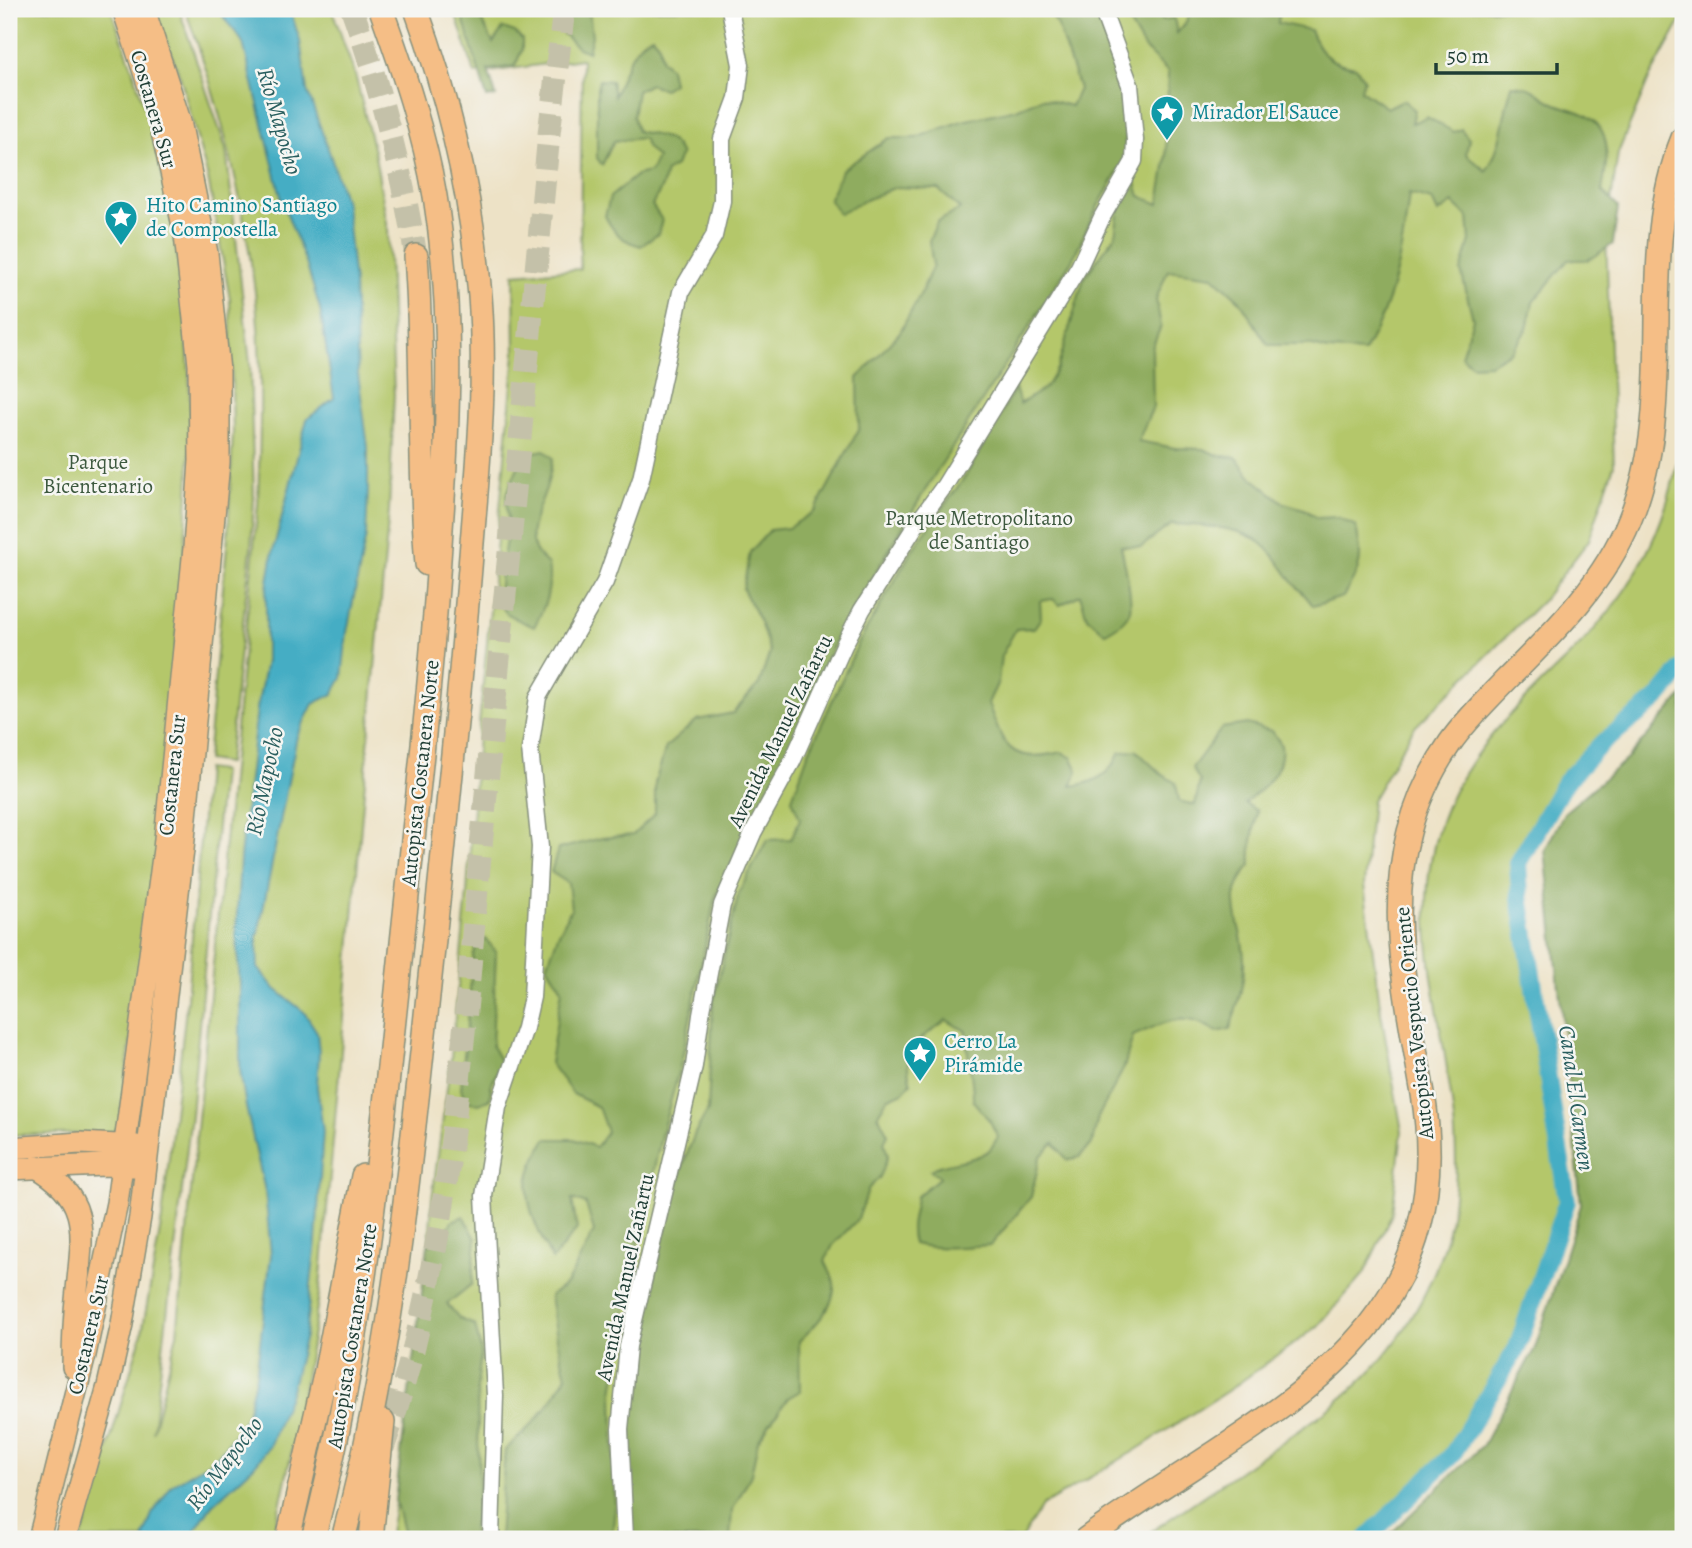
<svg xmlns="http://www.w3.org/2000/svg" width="1692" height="1548" font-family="Alegreya,serif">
<rect width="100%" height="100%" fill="#f6f6f2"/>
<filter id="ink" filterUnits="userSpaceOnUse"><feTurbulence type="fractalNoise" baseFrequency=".0143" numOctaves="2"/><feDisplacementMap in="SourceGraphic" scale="14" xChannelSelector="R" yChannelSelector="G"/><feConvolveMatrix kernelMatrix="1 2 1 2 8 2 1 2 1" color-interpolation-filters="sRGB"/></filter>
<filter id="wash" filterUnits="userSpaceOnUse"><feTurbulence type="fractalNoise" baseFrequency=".00686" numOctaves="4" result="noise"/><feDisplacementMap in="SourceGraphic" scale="28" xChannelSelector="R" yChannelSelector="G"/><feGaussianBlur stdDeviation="1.57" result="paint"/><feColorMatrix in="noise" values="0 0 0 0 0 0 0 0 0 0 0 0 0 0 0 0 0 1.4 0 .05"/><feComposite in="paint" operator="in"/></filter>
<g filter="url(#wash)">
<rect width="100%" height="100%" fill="#ede2c6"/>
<path fill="#b4c76a" stroke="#6a824f" stroke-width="2" d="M9 9H111C164 145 192 290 190 437 189 517 180 596 173 675 167 734 163 793 157 851 146 943 131 1035 119 1127L110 1133 9 1135Z
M154 9H179L226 149 250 364 254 499 251 548 228 763 207 760 228 535 233 432 230 299 208 178 180 76Z
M185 9H332L356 78 375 156 388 229 394 395 389 510 320 1288C307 1373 293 1456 272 1539H81L142 1333 162 1219 187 999 206 769 222 771 191 1115 153 1432 177 1334 258 504C260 434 263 362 255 292 243 195 219 100 185 9Z
M454 9H1683V17L1648 81 1618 153 1606 235 1614 465 1589 540 1542 601 1413 729 1372 800 1364 885 1381 1013 1402 1131 1392 1214 1364 1274 1317 1327 1232 1388 1136 1450 1042 1506 1021 1539H389L404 1451 427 1275 432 1199 451 1058 467 893 478 735 515 354 514 274 580 269 582 59 475 74Z
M1683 417V659L1653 695 1597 740 1561 779 1512 862 1514 898 1530 1000 1543 1071 1562 1201 1512 1346 1447 1452 1359 1539H1140C1179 1513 1218 1486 1257 1459 1294 1434 1333 1409 1365 1377 1415 1328 1450 1256 1455 1186 1459 1136 1450 1087 1442 1038 1428 957 1414 884 1447 806 1474 744 1523 701 1570 655 1640 586 1675 515 1683 417Z"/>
<path fill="#8fac5e" stroke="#577449" stroke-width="2" d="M460 9H476L493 43 503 28 515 32 522 39V50L515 66 488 70 496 96 487 98Z
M569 9H589L592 36 588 52 578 48 563 34Z
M1047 9H1095L1127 91 1125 160 1098 206 1072 260 932 479 837 636 790 748 715 898 681 1063 662 1132 634 1262 613 1392 615 1507 612 1539H499L505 1450C532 1426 549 1408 566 1376L558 1344 550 1296 567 1283 594 1232 586 1204 572 1199 577 1229 552 1260C542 1239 526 1209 528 1185 529 1168 539 1153 546 1139H574L596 1147 607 1132 598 1107 573 1094 550 1063 562 989 547 966 558 935 571 909 568 883 551 872 558 849 602 838 633 835 655 814V783L666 747 697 720 733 713 759 684 770 652 760 622 743 589 750 552 770 530 788 528 815 511 859 429 858 378 900 332 921 293 933 265 929 241 937 222 960 209 938 189 896 187 859 203 839 214 829 199 842 170 889 138H916L962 121 1016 109 1042 98 1071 106 1079 89 1057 24Z
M1121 9H1154L1163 20 1174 18 1177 33 1185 24 1192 9H1280L1278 23 1310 30C1320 54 1330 64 1356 67L1364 79 1361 90 1387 108 1403 100 1415 110 1412 123 1427 117 1454 132 1461 129 1469 139 1466 154 1486 171C1503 146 1503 112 1512 85 1536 87 1533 92 1552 102 1563 108 1577 109 1588 116 1615 133 1606 165 1602 191L1618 207 1613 244 1588 260H1568L1533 302 1527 329 1512 351 1490 364 1472 365 1461 356 1473 319 1461 271 1470 241 1468 217 1453 203 1438 213 1432 200 1409 194C1403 249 1393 304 1364 352L1328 350 1308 345H1268L1240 301 1213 276 1168 270 1156 299 1161 326 1152 348 1153 407 1138 441 1175 448 1203 449 1220 456 1236 457 1250 476 1284 503 1304 509 1317 518 1337 517 1356 526C1363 562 1362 566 1343 597L1313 606C1307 596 1299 590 1292 581 1283 568 1273 552 1261 543 1238 525 1200 526 1172 524L1141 547 1121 546C1124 561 1133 596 1130 610 1127 621 1115 628 1105 633L1087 617 1080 595 1060 605 1053 599 1040 601 1041 618 1034 628 1016 629 1001 656 998 682 988 703C1004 748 1010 764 1062 752L1072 758 1078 771 1071 786C1093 784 1112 774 1119 753L1136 750 1161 774 1176 783 1179 801 1195 805 1200 781 1192 768 1222 728 1247 724 1272 731C1274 735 1280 741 1281 746 1285 770 1262 790 1245 803L1257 811C1255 830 1249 844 1251 865 1220 900 1243 920 1244 959 1245 983 1237 1006 1230 1029L1217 1032C1182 1010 1169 1021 1133 1036L1124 1068 1098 1117 1092 1144 1079 1157 1067 1160 1054 1143 1040 1157 1031 1197 991 1245C965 1247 939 1250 913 1244 908 1225 914 1215 916 1197L940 1177 930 1170C947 1160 971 1163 988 1151 992 1148 995 1141 998 1137L990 1121 973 1101C974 1077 966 1055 966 1031L946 1020C923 1038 899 1048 911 1083L903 1092 887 1099 878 1115 888 1134 884 1142 888 1156 880 1177 869 1188 858 1219 833 1245 825 1261C828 1268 833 1276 834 1283 837 1305 813 1328 799 1341L800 1391 788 1398 758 1441 751 1475 732 1511 730 1539H629L627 1420 636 1350 679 1176 695 1133 708 1110 713 1002 739 892 767 840 791 839 800 819 792 799 808 754 859 642 913 549 965 477 1015 388 1020 404 1046 387 1058 367 1084 278 1115 236 1120 200 1134 177 1140 196 1159 204 1166 161 1168 72 1144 48Z
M652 36 659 44 662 60 670 68 673 83 664 89 650 84 637 91 633 116 637 131C658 137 671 133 681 155L675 166 666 172 662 187 652 205 662 220 658 234 641 246C622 241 614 233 605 216L610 197 637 175 650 172 657 158 648 149 643 138 614 141 602 165 597 158V89L599 80 611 81 614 96C623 76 631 43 652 36Z
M544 450 553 458C551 467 550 476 547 485 539 514 516 539 548 564 552 589 546 605 534 627 525 622 506 617 502 607 495 592 506 545 508 526 509 516 505 503 507 494 509 488 521 458 525 454Z
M1683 695V1539H1385L1483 1445 1535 1348 1581 1205 1545 850 1564 813 1627 759Z
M486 939 496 952 492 1046 501 1062 491 1086 490 1099 479 1104 466 1101 461 1089 473 956 478 941Z
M464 1216 476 1239 472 1284 447 1304 460 1319 475 1325 481 1351 477 1388 479 1483 472 1539H405L395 1500 428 1245C442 1243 446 1232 452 1221Z"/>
<path fill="#45adc4" stroke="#32757c" stroke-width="2" d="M219 9H290L300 41 307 90 330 154 346 205 354 284 358 374 368 447V491L366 536 347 632 342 678 333 694 313 704 297 736 257 940 258 968 275 989 304 1012 317 1032 319 1052 317 1087 323 1131 316 1241 305 1336 291 1390 269 1447 254 1466 212 1505 189 1539H143L152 1514 172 1485 216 1458 240 1428 247 1414 256 1375 271 1255 265 1191 246 1107 240 1070V985L236 931 240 858 257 709 266 661V594L273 551 307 419 334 398 320 309 307 266 282 201 243 43C237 31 225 23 219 9Z"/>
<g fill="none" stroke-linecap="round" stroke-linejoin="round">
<path stroke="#45adc4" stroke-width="18" d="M1366 1539 1452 1455 1517 1348 1567 1201 1520 897 1518 863 1565 782 1601 744 1657 699 1683 668"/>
</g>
</g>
<g filter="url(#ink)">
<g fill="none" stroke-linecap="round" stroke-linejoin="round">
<path stroke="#c4c1a9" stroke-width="23" stroke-dasharray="23 11" stroke-linecap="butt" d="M352 9C381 90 402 172 416 256
M383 1448C451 1259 461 1056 480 857 503 616 526 375 549 134L564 9"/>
<defs>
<path id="minor" d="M491 1539 495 1395 484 1196 498 1107 525 1028 532 997 540 847 530 749 538 697 605 582 641 479 681 292 714 236 722 201V139L737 98 741 65 730 9
M625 1539 620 1429 628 1346 694 1066 701 1015 722 905 753 833 792 762 844 645 862 610 916 525 945 485 1079 267 1102 217 1134 161 1135 140 1130 85 1102 9"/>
<path id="major" d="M9 1148 80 1143 137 1146
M36 1167C92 1199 82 1235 77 1290 74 1316 73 1341 73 1367
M9 1169 105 1165 134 1166
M39 1539 85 1355 117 1203 164 849 194 548 200 461 199 365 185 235 158 114 123 9
M65 1539 108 1386 122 1324 140 1217 183 850 219 462V371L207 253 180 121 144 9"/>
<path id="highway" d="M416 256C424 359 418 462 427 564
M288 1539 326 1370 363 1176
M313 1539C365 1339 382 1130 404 924 418 793 433 661 441 529 449 417 453 307 435 196 424 132 403 70 381 9
M343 1539C396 1343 412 1141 434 940 447 816 460 692 470 568 477 478 487 387 480 296 472 197 450 102 416 9
M371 1539 383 1422
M1086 1539C1251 1417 1464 1346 1423 1094 1409 1010 1386 917 1409 832 1417 801 1432 769 1450 743 1466 720 1486 701 1505 681 1553 633 1604 584 1630 519 1681 396 1633 261 1683 138"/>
</defs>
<use href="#minor" stroke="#86907d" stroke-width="19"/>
<use href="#major" stroke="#86907d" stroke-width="24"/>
<use href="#highway" stroke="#86907d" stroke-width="26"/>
<use href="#minor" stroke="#fff" stroke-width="16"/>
<use href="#major" stroke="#f5be86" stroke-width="21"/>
<use href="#highway" stroke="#f5be86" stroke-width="23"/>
</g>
</g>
<defs>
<symbol id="sight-pin" viewBox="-11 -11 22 30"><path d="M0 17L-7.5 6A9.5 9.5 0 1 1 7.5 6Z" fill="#0f9aa8" stroke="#f6f6f2"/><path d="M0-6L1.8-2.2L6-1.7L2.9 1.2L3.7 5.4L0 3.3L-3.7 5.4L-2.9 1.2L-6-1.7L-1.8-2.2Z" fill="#fff"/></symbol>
</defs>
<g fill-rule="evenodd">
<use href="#sight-pin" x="1148" y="93" width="38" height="52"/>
<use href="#sight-pin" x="102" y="198" width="38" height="52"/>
<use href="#sight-pin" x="901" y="1034" width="38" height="52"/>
</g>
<g text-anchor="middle" stroke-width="5" stroke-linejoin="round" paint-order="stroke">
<g font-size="21" fill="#1f3d34" stroke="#f6f6f2">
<text transform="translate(154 109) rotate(74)" y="7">Costanera Sur</text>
<text transform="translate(780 731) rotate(-64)" y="7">Avenida Manuel Zañartu</text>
<text transform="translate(420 773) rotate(-84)" y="7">Autopista Costanera Norte</text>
<text transform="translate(172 775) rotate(-84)" y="7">Costanera Sur</text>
<text transform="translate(1414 1023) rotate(-96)" y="7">Autopista Vespucio Oriente</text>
<text transform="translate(625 1277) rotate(-78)" y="7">Avenida Manuel Zañartu</text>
<text transform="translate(88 1335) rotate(-77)" y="7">Costanera Sur</text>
<text transform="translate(352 1336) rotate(-81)" y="7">Autopista Costanera Norte</text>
</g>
<g font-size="21" fill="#0d838f" stroke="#f6f6f2" text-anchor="start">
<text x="1192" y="119">Mirador El Sauce</text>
<text x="146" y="212">Hito Camino Santiago<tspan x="146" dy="24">de Compostella</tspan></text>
<text x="944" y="1048">Cerro La<tspan x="944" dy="24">Pirámide</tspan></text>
</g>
<g font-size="21" fill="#3d593f" stroke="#f6f6f2">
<text x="98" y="469">Parque<tspan x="98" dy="24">Bicentenario</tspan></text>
<text x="979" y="525">Parque Metropolitano<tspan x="979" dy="24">de Santiago</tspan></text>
</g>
<g font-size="23" font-style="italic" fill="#2a5f5f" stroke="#f6f6f2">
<text transform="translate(280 121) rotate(74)" y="8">Río Mapocho</text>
<text transform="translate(264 781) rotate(-78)" y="8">Río Mapocho</text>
<text transform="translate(1577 1098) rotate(82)" y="8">Canal El Carmen</text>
<text transform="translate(224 1463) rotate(-53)" y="8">Río Mapocho</text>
</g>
</g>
<rect width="1692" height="1548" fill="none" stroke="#f6f6f2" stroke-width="35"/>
<path d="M1436 63v10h121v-10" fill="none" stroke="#1f3d34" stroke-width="3.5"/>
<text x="1447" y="63" font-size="21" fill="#1f3d34" stroke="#f6f6f2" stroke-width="5" paint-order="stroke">50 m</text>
</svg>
